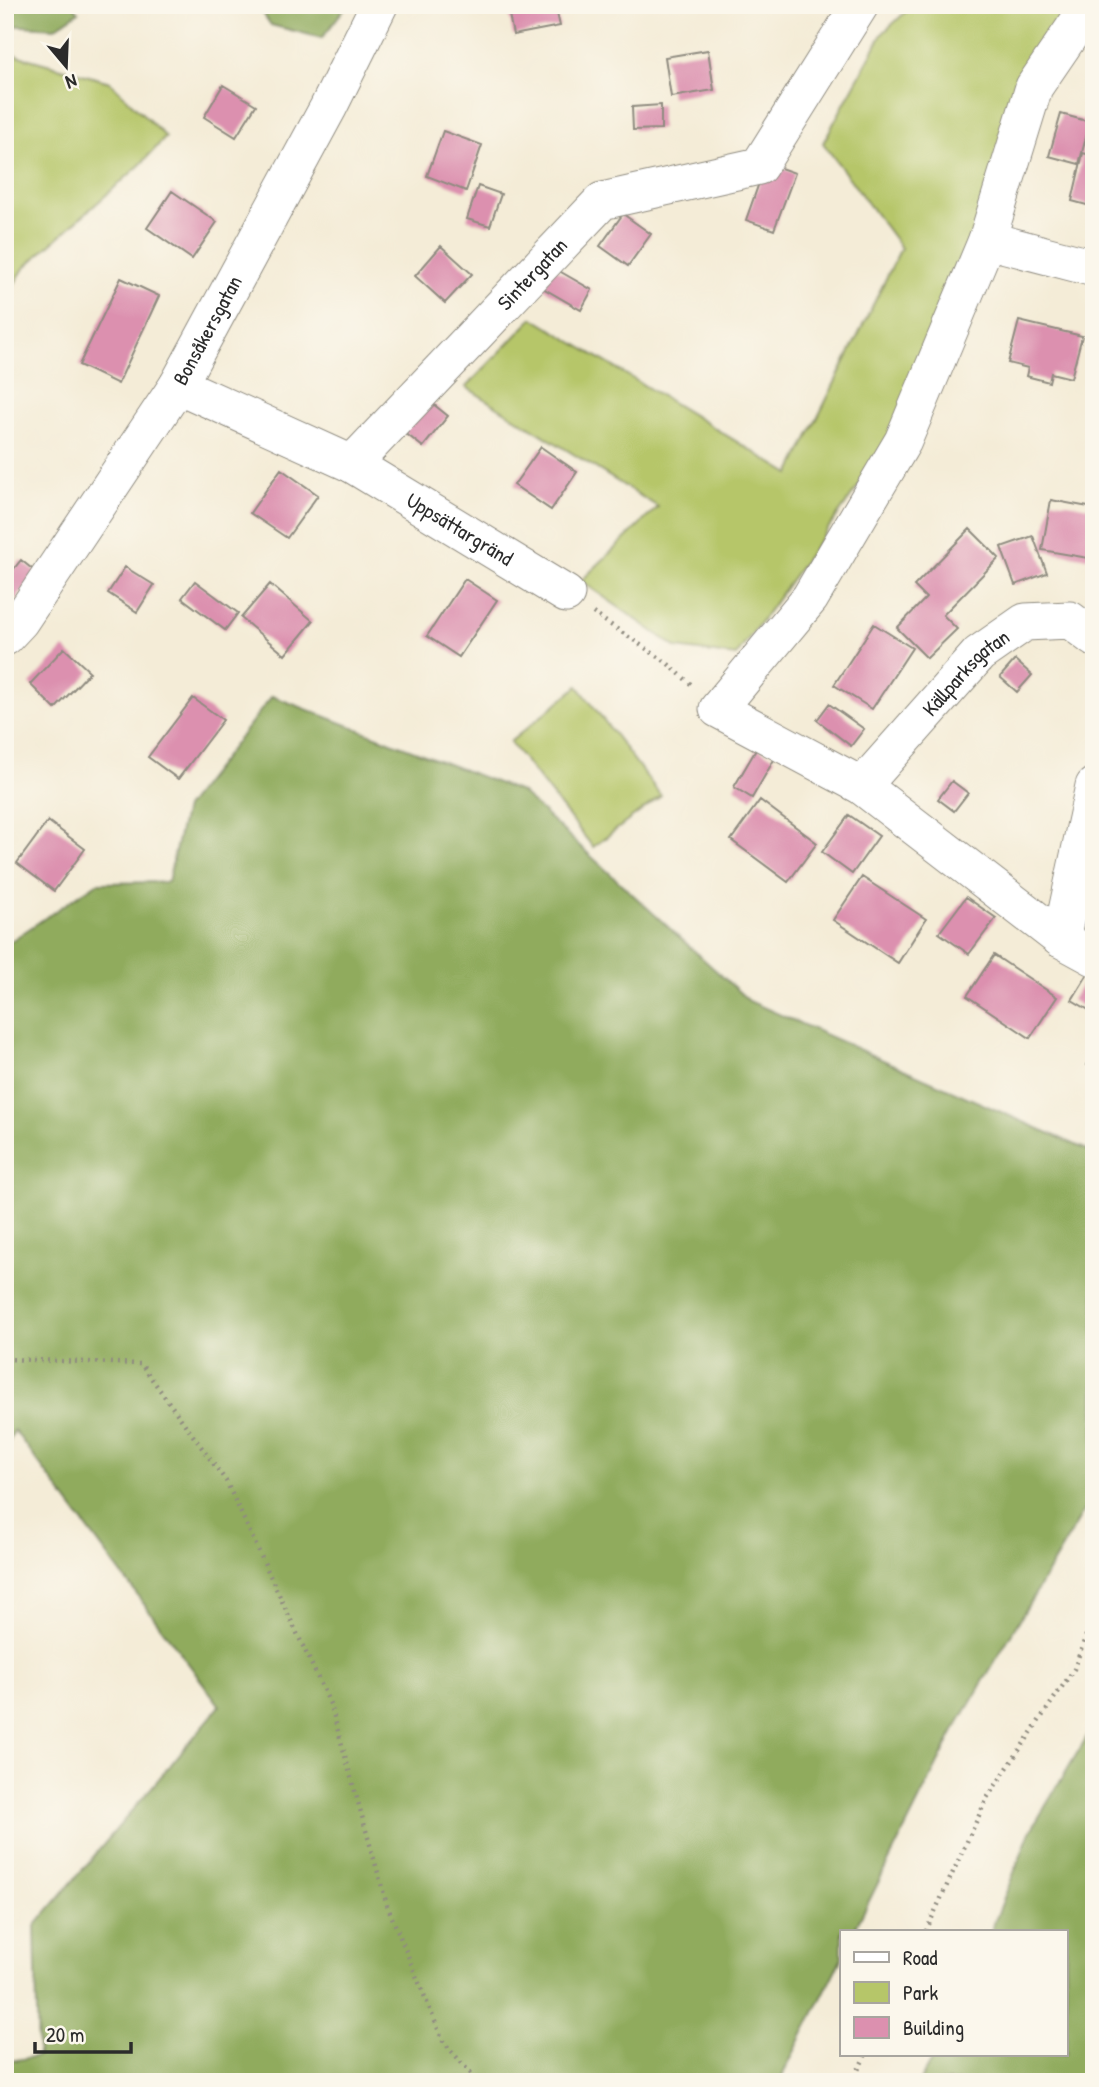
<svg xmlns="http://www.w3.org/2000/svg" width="1099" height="2087" font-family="'Patrick Hand',sans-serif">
<rect width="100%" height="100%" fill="#fbf7ec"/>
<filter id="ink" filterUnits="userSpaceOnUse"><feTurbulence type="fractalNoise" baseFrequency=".0143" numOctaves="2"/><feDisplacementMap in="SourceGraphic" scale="14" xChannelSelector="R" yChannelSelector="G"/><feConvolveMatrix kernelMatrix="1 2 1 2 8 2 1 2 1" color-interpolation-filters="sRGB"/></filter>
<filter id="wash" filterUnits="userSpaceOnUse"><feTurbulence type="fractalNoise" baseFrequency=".00686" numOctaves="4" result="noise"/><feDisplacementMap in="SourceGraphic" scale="28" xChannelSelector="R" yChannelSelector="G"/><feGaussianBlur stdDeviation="1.57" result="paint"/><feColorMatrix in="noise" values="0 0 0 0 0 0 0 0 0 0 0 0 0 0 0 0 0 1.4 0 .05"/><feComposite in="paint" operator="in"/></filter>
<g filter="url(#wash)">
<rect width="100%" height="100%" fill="#f4ecd7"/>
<path fill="#b6c669" stroke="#70784a" stroke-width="2" d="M913 5H1076L972 243 892 440 736 656 677 648 581 581 658 507 466 387 533 318 790 474 901 248 823 143 882 34Z
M5 52 110 82 166 137 140 165 25 267 5 298Z
M578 686 661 796 593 847 510 742Z"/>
<path fill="#90ab5d" stroke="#5e6b44" stroke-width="2" d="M5 5H73L79 12 55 28 5 25Z
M257 5H347L322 38 271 25Z
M272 696 521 792 749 1001 1094 1153V1494L955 1729 854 1931H842V1957L779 2082H5V2062L38 2056 35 1926 220 1706 14 1430 5 1452V945L97 883 168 882 185 808Z
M1094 1725V2082H919L935 2054H1066V1931H991L1030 1832Z"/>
<g id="blocks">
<path fill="#dc90af" d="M528 5H555L560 26 513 35 508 9Z
M708 50 714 90 671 97 665 57Z
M223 85 256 105 236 137 204 117Z
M661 105V129L633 130 632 107Z
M1061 114 1090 122 1079 164 1049 156Z
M443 131 482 145 466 191 427 176Z
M1083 153 1094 156V207L1072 201Z
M766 163 795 173 774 230 746 220Z
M478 186 501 194 490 226 467 219Z
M172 191 217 222 192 259 147 228Z
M623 214 651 234 628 266 600 246Z
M441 246 472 274 445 303 415 276Z
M554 268 592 290 581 310 543 288Z
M121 278 159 296 118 384 79 365Z
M1019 321 1082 336 1071 378 1051 373 1049 382 1026 376 1028 368 1008 363Z
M428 400 448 416 423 447 404 432Z
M541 447 577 472 551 510 514 485Z
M281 469 318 495 287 538 250 513Z
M1051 500 1094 508V559L1042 550Z
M970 529 999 558 943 615 957 629 927 658 897 628 926 598 914 586Z
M1033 536 1047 573 1015 585 1001 547Z
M21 560 37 573 5 613V580Z
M125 567 154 585 137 612 108 593Z
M465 579 497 600 459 657 427 636Z
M195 581 238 613 225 630 182 598Z
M270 584 313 621 285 655 241 618Z
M874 624 912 648 872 709 834 685Z
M64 648 90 672 55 709 30 684Z
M1015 660 1032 675 1017 692 1000 677Z
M193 698 223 720 178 779 148 757Z
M829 704 864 729 851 746 817 720Z
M757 748 775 758 752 798 734 787Z
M952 781 968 793 954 811 938 799Z
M760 800 817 843 788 882 731 840Z
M849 815 879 836 852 874 822 852Z
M48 821 85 849 54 891 17 863Z
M862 877 926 919 898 963 833 920Z
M966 897 996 918 969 954 939 933Z
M994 955 1057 997 1030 1038 967 996Z
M1094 964V1013L1072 1000Z
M1094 1053V1069L1087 1065Z"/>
</g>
</g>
<g filter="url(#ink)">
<use href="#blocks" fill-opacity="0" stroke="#908c81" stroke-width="2"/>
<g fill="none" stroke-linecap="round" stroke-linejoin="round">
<defs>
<g id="minor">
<path d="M1090 5 1034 87 987 240 903 441 810 598 718 709 862 786 1061 939 1094 957"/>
<path d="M987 240 1094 268"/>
<path id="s1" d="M178 385 352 464 602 201 759 166 860 5"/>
<path id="s2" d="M352 464 566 594"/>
<path id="s3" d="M5 637 20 621 178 385 328 108 379 5"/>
<path id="s4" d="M862 786 979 654 1025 622 1070 620 1094 638"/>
<path d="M1061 939 1094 786"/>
</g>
</defs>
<use href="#minor" stroke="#908c81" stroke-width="39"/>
<path stroke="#908c81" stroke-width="4.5" stroke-dasharray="2 5" stroke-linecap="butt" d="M593 613 666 662 693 686
M5 1359 141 1364 226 1481 331 1706 387 1905 443 2041 478 2082
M926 1931 987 1798 1074 1669 1094 1613
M852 2082 866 2054"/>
<use href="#minor" stroke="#fff" stroke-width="37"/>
</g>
</g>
<g text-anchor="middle" stroke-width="7" stroke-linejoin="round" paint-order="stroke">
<g font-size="21" fill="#2b2b2b" stroke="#fbf7ec">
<text dy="7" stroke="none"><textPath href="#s1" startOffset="453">Sintergatan</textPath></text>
<text dy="7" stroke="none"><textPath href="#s3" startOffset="368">Bonsåkersgatan</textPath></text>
<text dy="7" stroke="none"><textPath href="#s2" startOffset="126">Uppsättargränd</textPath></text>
<text dy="7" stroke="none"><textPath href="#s4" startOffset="154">Källparksgatan</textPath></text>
</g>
</g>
<rect width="1099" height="2087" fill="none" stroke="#fbf7ec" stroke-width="28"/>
<rect x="840" y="1930" width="228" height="126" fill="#fbf7ec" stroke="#a8a59f" stroke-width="2"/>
<rect x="854" y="1952" width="35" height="10" fill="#ffffff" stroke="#a8a59f" stroke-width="2"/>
<text x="903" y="1965" font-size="21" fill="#2b2b2b">Road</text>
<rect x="854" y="1982" width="35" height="21" fill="#b6c669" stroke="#a8a59f" stroke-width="2"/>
<text x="903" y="2000" font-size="21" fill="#2b2b2b">Park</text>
<rect x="854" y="2017" width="35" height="21" fill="#dc90af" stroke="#a8a59f" stroke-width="2"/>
<text x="903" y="2035" font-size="21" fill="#2b2b2b">Building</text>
<g transform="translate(66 66) rotate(161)" stroke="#fbf7ec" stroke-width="5" paint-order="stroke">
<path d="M0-5L12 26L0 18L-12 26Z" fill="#2b2b2b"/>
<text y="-10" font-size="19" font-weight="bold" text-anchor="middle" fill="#2b2b2b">N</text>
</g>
<path d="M35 2042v10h96v-10" fill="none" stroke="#2b2b2b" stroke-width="3.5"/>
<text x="46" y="2042" font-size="21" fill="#2b2b2b" stroke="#fbf7ec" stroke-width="5" paint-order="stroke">20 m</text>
</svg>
